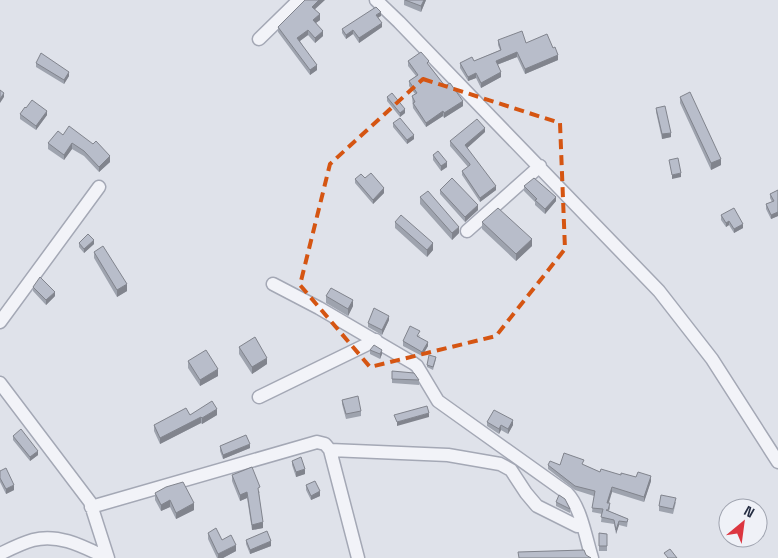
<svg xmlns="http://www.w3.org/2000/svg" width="778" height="558" font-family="'Space Grotesk',sans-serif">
<rect width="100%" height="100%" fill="#dfe2ea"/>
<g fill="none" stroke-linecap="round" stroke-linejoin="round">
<defs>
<path id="minor" d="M376 0 399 22 659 291 712 359 778 462
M259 39 299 0
M467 231 540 166
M273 284 319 308 413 363 417 366 438 401 567 493C581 507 586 539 592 558
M0 322 99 187
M0 383 90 502 108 558
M259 397 376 340
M330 450 448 455 500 464 511 470 526 493 537 506 577 526 582 523
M91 507 317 442 325 444 330 450 358 558
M0 554C10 549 22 543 33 540 59 533 84 547 107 558"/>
</defs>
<use href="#minor" stroke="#a4a8b5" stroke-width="15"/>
<use href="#minor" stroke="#f2f3f8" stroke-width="12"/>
</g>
<path fill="#9ea3ae" d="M404 0H426L421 12 404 5Z
M315 9 320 20 316 23 323 36 315 43 308 35 300 41 317 70 310 75 278 32V27Z
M381 16 378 17 382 27 359 43 353 34 346 39 342 33V29Z
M498 40 526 43 553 48 558 60 525 74 517 57 497 65 501 77 481 88 476 78 468 81 460 68V63L474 61 500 50 498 45Z
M408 61 429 65 445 86 463 106 444 118 443 116 426 127 413 108 412 96 415 94 409 86V81L416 76 408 66Z
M36 63 69 76 64 84 36 67Z
M387 97 405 113 400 117 387 101Z
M680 97 721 165 711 170 680 103Z
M656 108 671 137 662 139 656 112Z
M20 114 47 115 36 130 20 119Z
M393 123 414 139 407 144 393 127Z
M485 132 467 148 496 190 480 202 462 175V171L468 167 450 146V141Z
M63 135 110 162 99 172 84 156 72 149 64 160 48 149V143Z
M433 155 447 167 441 171 433 160Z
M365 178 384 193 373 204 355 183V179Z
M524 186 556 201 545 214 535 205V202L524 191Z
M440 190 478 210 465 222 440 194Z
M778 190V216L771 219 766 209V204L772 202 770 198V194Z
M420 197 459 233 452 240 420 204Z
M721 215 743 228 734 233 729 225 726 227 721 220Z
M395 222 433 250 427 257 395 228Z
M482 222 532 246 516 261 482 229Z
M79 243 94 244 84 253 79 247Z
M94 252 127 291 117 297 94 258Z
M33 287 55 296 46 305 33 291Z
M326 296 353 306 348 316 326 303Z
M389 320 382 335 368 327V323Z
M420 335 419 337 428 346 422 356 403 346V341Z
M239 347 267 364 252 374 239 354Z
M370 350 382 354 380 359 370 354Z
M436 359 433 370 427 367V365Z
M188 361 218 376 200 386 188 368Z
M392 371 419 380V385L392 383Z
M342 400 361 411V416L346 419 342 404Z
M190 415H217L202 424 201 423 160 444 154 431V425Z
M487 422 513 425 508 434 501 430 499 434 487 426Z
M13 436 38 455 30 461 13 440Z
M220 446 250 448 223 459 220 451Z
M292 461 305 474 296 477 292 465Z
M548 465H584L600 472 636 477 651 481 644 502 612 492 609 503 610 508 609 511 628 519 627 527 619 525 616 534 614 524 601 522 602 514 592 512 594 496 575 490 548 469Z
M0 471 14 490 6 494 0 482Z
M232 475 260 492 259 493 263 528 252 530 247 498 240 501 232 481Z
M306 485 320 496 311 500 306 490Z
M155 493 194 510 176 519 170 507 161 511 155 500Z
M556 502 570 509V513L556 506Z
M676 502 673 514 659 511V506Z
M208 533 222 540 236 551 223 558H217L208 539Z
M599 533 607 534V551H599Z
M246 540 271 546 250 554 246 544Z"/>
<path fill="#81848d" d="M319 0H325L312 12V7Z
M424 0H426L421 12V6Z
M381 12V16L376 19V15Z
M320 14V20L313 25V20Z
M382 23V27L359 43V38Z
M308 30V35L297 43V38Z
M353 30V34L346 39V35Z
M323 31V36L315 43V38Z
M517 52V57L496 65V61Z
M558 55V60L525 74V69Z
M317 65V70L310 75V70Z
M69 72V76L64 84V80Z
M501 72V77L481 88V83Z
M476 73V78L468 81V77Z
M4 93V97L0 103V99Z
M463 101V106L444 118V113Z
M405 109V113L400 117V113Z
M47 111V115L36 130V126Z
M443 111V116L426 127V123Z
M485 128V132L465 150V145Z
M671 133V137L662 139V134Z
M414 135V139L407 144V140Z
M72 143V149L64 160V155Z
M110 156V162L99 172V167Z
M721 159V165L711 170V163Z
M447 162V167L441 171V166Z
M681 173V177L672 179V175Z
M496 186V190L480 202V198Z
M384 188V193L373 204V200Z
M556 197V201L545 214V209Z
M478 205V210L465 222V217Z
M778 212V216L771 219V215Z
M729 221V225L726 227V223Z
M743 224V228L734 233V229Z
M459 227V233L452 240V233Z
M532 239V246L516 261V254Z
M94 240V244L84 253V249Z
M433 243V250L427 257V250Z
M127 284V291L117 297V290Z
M55 292V296L46 305V300Z
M353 300V306L348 316V309Z
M389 316V320L382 335V330Z
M428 342V346L422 356V352Z
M382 350V354L380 359V354Z
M267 358V364L252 374V367Z
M218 369V376L200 386V380Z
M217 409V415L202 424V418Z
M429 413V417L397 426V422Z
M201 417V423L160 444V438Z
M513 420V425L508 434V429Z
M501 425V430L499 434V429Z
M250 444V448L223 459V455Z
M38 451V455L30 461V457Z
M305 469V474L296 477V472Z
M651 476V481L644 502V497Z
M14 485V490L6 494V489Z
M612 487V492L607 507V503Z
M320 491V496L311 500V496Z
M247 492V498L240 501V495Z
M170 500V507L161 511V505Z
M194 503V510L176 519V513Z
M619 521V525L616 534V530Z
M263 522V528L252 530V525Z
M271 541V546L250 554V550Z
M236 545V551L223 558H218V554Z"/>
<path fill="#b8bdca" stroke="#81848d" d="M305 0H319L312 7 320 14 313 20 323 31 315 38 308 30 297 38 317 65 310 70 278 27Z
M405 0H424L421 6Z
M376 7 381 12 376 15 382 23 359 38 353 30 346 35 342 29Z
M522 31 526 43 547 34 553 48 555 47 558 55 525 69 517 52 496 61 501 72 481 83 476 73 468 77 460 63 472 57 474 61 501 50 498 40Z
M421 52 429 61 427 63 445 86 450 83 463 101 444 113 443 111 426 123 413 103 415 102 412 96 417 93 409 81 418 75 408 61Z
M41 53 69 72 64 80 36 63Z
M0 90 4 93 0 99Z
M690 92 721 159 711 163 680 97Z
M392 93 405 109 400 113 387 97Z
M32 100 47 111 36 126 20 114 25 107 26 108Z
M665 106 671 133 662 134 656 108Z
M400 118 414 135 407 140 393 123Z
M477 119 485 128 465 145 496 186 480 198 462 171 470 165V164L450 141Z
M69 126 93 144 96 141 110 156 99 167 84 151 72 143 64 155 48 143 58 131 63 135Z
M438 151 447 162 441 166 433 155Z
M678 158 681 173 672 175 669 160Z
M371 173 384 188 373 200 355 179 361 174 365 178Z
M452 178 478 205 465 217 440 190Z
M534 178 556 197 545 209 535 200 537 199 524 186Z
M778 190V212L771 215 766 204 774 201 770 194Z
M428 191 459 227 452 233 420 197Z
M498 208 532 239 516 254 482 222Z
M734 208 743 224 734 229 729 221 726 223 721 215Z
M401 215 433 243 427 250 395 222Z
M88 234 94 240 84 249 79 243Z
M103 246 127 284 117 290 94 252Z
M40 277 55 292 46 300 33 287Z
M331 288 353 300 348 309 326 296Z
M374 308 389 316 382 330 368 323Z
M410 326 420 331 417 336 428 342 422 352 403 341Z
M255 337 267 358 252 367 239 347Z
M374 345 382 350 380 354 370 350Z
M206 350 218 369 200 380 188 361Z
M429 355 436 357 433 367 427 365Z
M392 371 414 373 419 380 392 379Z
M358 396 361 411 346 414 342 400Z
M212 401 217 409 202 418 201 417 160 438 154 425 186 408 190 415Z
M427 406 429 413 397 422 394 415Z
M494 410 513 420 508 429 501 425 499 429 487 422Z
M21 429 38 451 30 457 13 436Z
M246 435 250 444 223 455 220 446Z
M564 453 584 460 582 464 600 472 601 469 621 475V473L636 477 638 472 651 476 644 497 612 487 607 503H610L608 510H606L628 519 627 522 619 521 616 530 614 520 601 517 603 509 592 508 595 491 575 486 548 465 550 461 560 465Z
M301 457 305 469 296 472 292 461Z
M252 467 260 487 258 488 263 522 252 525 247 492 240 495 232 475Z
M6 468 14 485 6 489 0 478V471Z
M315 481 320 491 311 496 306 485Z
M183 482 194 503 176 513 170 500 161 505 155 493 166 487Z
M559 495 565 499 570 509 556 502Z
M661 495 676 498 673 509 659 506Z
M216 528 222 540 231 535 236 545 218 554 208 533Z
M267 531 271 541 250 550 246 540Z
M599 533 607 534V546H599Z
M670 549 677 558H668L664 553Z
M584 550 586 555 591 558H519L518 552Z"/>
<path fill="none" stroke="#d55512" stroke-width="4" stroke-dasharray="10 6" stroke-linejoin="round" d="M423 79 560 123 565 249 496 336 370 367 300 285 330 164Z"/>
<g transform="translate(743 523) rotate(29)"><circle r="24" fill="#eff1f7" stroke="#9fa3af"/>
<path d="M0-4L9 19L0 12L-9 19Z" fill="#dc3640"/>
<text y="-8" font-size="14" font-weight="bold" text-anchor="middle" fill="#262e43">N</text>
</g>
</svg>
